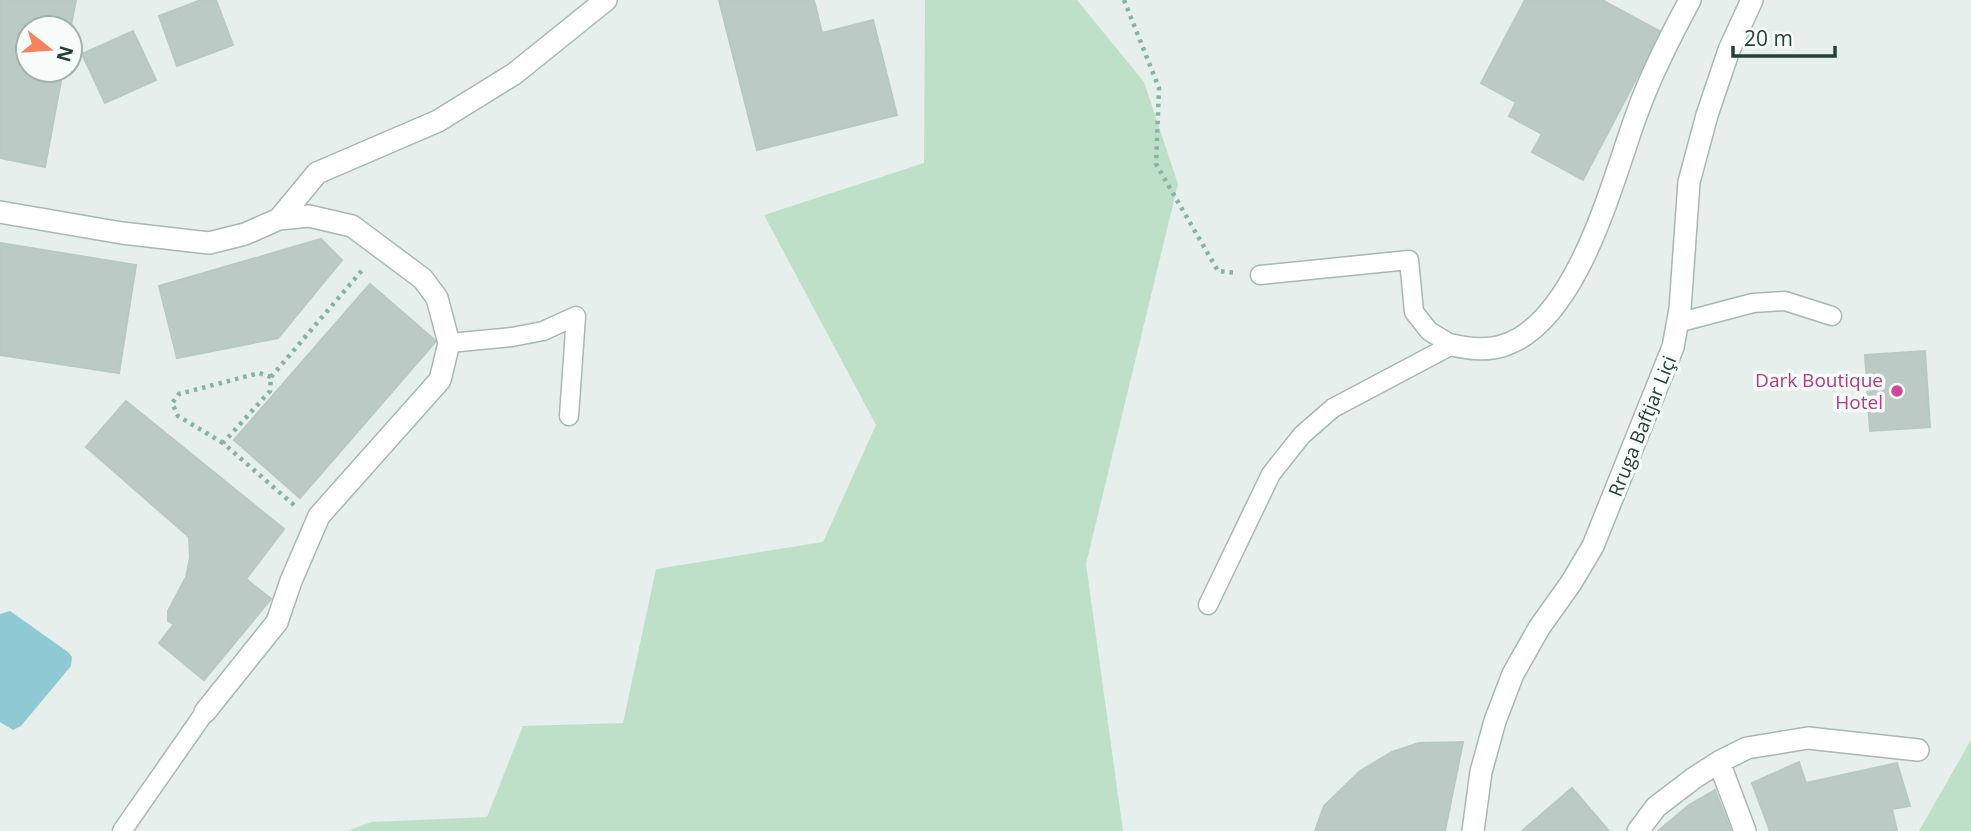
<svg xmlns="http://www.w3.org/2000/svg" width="1971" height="831" font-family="'Open Sans',sans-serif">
<rect width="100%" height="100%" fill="#e6efeb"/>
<path fill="#bfe0c8" d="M925 0H1077L1144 82 1178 184 1086 564 1123 831H347L371 822 487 817 523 726 623 723 656 569 823 542 876 425 764 215 924 163Z
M1971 740V831H1919Z"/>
<path fill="#8ec9d4" d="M10 611 68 652 72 657 71 666 21 726 13 730 0 722V614Z"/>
<path fill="#bbcac4" stroke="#b8c9c2" stroke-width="2" d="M0 0H76L70 31V28H28V70H63L45 167 0 158Z
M201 0H216L233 45 177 66 159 16Z
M719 0H814L822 33 873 20 897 115 757 150Z
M1525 0H1602L1661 32 1583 180 1532 152 1542 134 1509 116 1516 102 1481 83Z
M133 31 156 80 105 103 82 54Z
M321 239 342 260 278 338 177 358 159 286Z
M0 243 136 265 119 373 0 355Z
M370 284 436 341 300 498 234 440Z
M1925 351 1930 427 1870 431 1865 355Z
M126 401 284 529 246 579 271 599 204 680 159 643 174 624 168 621V611L186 577 190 558 189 537 86 447Z
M1463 742 1445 831H1315L1324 806 1360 771 1392 752 1419 743Z
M1799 762 1806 783 1897 763 1910 806 1892 809 1897 831H1770L1752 783Z
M1572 788 1609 831H1522Z
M1715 790 1731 831H1658L1689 805Z"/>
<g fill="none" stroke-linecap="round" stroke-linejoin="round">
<defs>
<path id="lane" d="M1260 275 1409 260 1414 312 1429 331 1452 345
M1677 323 1753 303 1785 301 1832 316
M449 343 512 337 543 331 576 316 569 416
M1208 605 1271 474 1302 435 1333 408 1452 345
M122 831 205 712"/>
<path id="street" d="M0 212 122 233 209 243 245 234 279 219 309 216 352 226 423 279 437 298 449 343 440 380 319 516 291 581 277 622 205 712
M279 219 317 173 438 121 514 74 606 0
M1452 345C1470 349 1487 351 1505 345 1578 320 1612 182 1636 116 1650 76 1670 37 1690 0
M1719 762 1745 831
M1473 831 1481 772 1495 721 1513 674 1539 628 1571 583 1593 546 1673 347 1680 309 1689 182 1707 115 1729 50 1752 0
M1638 831 1656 807 1694 778 1719 762 1747 748 1808 738 1918 750"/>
</defs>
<use href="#lane" stroke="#a8b8b2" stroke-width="21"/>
<use href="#street" stroke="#a8b8b2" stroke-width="24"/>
<path stroke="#86b3a5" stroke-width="4.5" stroke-dasharray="3.5 5" stroke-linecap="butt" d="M1124 0 1159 88 1156 164 1218 271 1237 273
M271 377 364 268
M223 443 178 416 172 403 179 394 259 373 271 377 270 391 223 443 295 506"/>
<use href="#lane" stroke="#fff" stroke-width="18"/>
<use href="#street" stroke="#fff" stroke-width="21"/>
</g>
<circle fill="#d1479c" stroke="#f7fbf9" stroke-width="2.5" cx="1897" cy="391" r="7"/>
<g text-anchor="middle" stroke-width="7" stroke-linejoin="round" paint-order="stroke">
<g font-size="19" fill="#b23c85" stroke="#f7fbf9" text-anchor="end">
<text x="1883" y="387">Dark Boutique<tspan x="1883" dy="22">Hotel</tspan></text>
</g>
<g font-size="19" fill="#24423a" stroke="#f7fbf9">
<text transform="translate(1642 426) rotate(-68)" y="7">Rruga Baftjar Liçi</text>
</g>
</g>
<g transform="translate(49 49) rotate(107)"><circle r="33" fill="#f7fbf9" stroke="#a3b1ad" stroke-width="2"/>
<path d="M0-5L12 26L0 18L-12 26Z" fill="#f4845f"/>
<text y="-10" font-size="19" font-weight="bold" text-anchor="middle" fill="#24423a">N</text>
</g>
<path d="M1733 46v10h102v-10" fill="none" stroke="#24423a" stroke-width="3.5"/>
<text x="1744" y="46" font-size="21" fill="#24423a" stroke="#f7fbf9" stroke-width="5" paint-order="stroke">20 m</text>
</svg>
